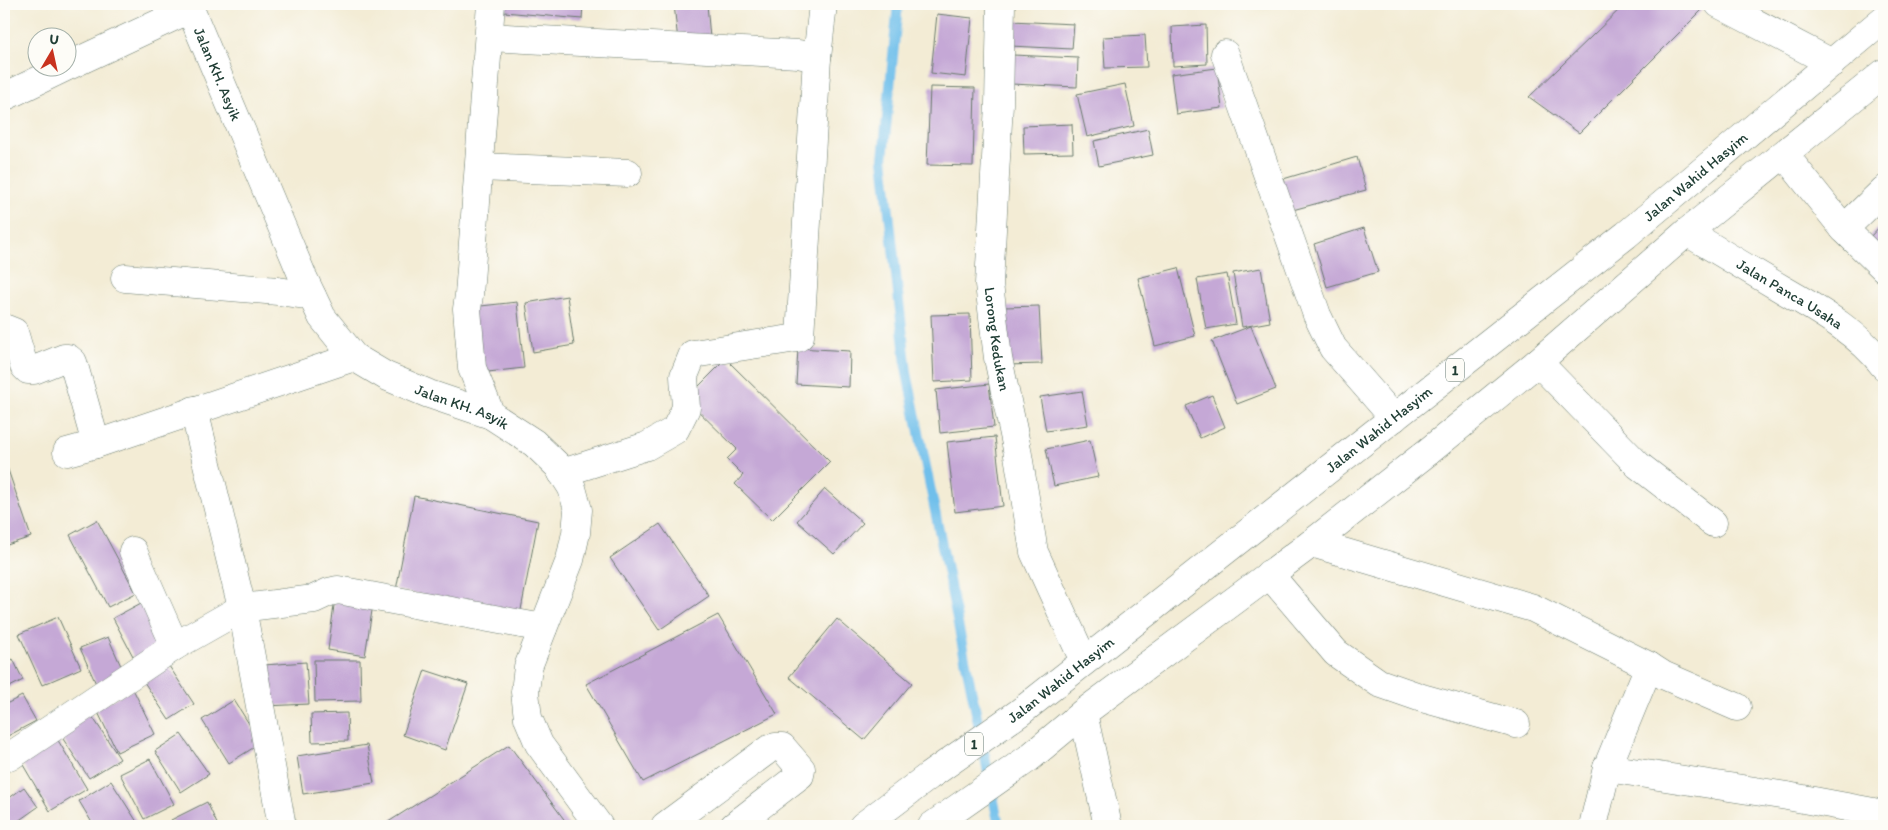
<svg xmlns="http://www.w3.org/2000/svg" width="1888" height="830" font-family="Itim,sans-serif">
<rect width="100%" height="100%" fill="#fdfcf7"/>
<filter id="ink" filterUnits="userSpaceOnUse"><feTurbulence type="fractalNoise" baseFrequency=".02" numOctaves="2"/><feDisplacementMap in="SourceGraphic" scale="10" xChannelSelector="R" yChannelSelector="G"/><feConvolveMatrix kernelMatrix="1 2 1 2 8 2 1 2 1" color-interpolation-filters="sRGB"/></filter>
<filter id="wash" filterUnits="userSpaceOnUse"><feTurbulence type="fractalNoise" baseFrequency=".0096" numOctaves="4" result="noise"/><feDisplacementMap in="SourceGraphic" scale="20" xChannelSelector="R" yChannelSelector="G"/><feGaussianBlur stdDeviation="1.12" result="paint"/><feColorMatrix in="noise" values="0 0 0 0 0 0 0 0 0 0 0 0 0 0 0 0 0 1.4 0 .05"/><feComposite in="paint" operator="in"/></filter>
<g filter="url(#wash)">
<rect width="100%" height="100%" fill="#f3ecd5"/>
<g fill="none" stroke-linecap="round" stroke-linejoin="round">
<path stroke="#70bfeb" stroke-width="10" d="M898 4 883 159 907 373 999 826"/>
</g>
<g id="blocks">
<path fill="#c5a8d6" d="M504 4H583L582 19 504 12Z
M674 4H707L710 38 678 41Z
M1625 4H1700L1706 6 1579 133 1529 97Z
M937 14 972 18 966 77 931 73Z
M1011 21 1074 24 1072 49 1010 46Z
M1206 25 1207 64 1173 66 1172 27Z
M1145 35 1147 67 1105 68 1103 37Z
M1013 55 1078 58 1077 87 1011 84Z
M1217 68 1222 108 1176 114 1171 74Z
M1125 84 1134 126 1087 137 1077 94Z
M930 87 975 88 973 166 927 165Z
M1072 124 1073 153 1024 154 1023 126Z
M1148 129 1153 155 1099 166 1094 141Z
M1357 157 1366 190 1289 211 1280 180Z
M1884 222V255L1868 239Z
M1364 228 1378 272 1327 287 1314 244Z
M1178 268 1195 336 1155 346 1138 278Z
M1261 268 1270 322 1242 327 1233 273Z
M1227 274 1236 324 1206 329 1197 279Z
M567 296 574 345 533 352 526 303Z
M517 302 524 368 479 373 472 307Z
M1039 306 1042 364 1006 365 1004 307Z
M970 314 972 380 934 382 931 315Z
M1251 326 1276 389 1237 404 1212 341Z
M798 348 850 351 849 387 796 384Z
M726 359 830 462 772 520 735 484 743 475 727 459 737 449 686 399Z
M989 384 994 427 940 433 936 390Z
M1082 391 1088 425 1046 431 1040 397Z
M1212 395 1225 427 1200 438 1186 406Z
M995 437 1003 506 955 512 947 442Z
M1090 440 1098 477 1054 486 1046 449Z
M7 467 31 537 4 546V468Z
M825 489 863 523 834 554 797 521Z
M414 496 538 521 520 615 396 590Z
M97 520 136 593 108 607 70 535Z
M660 524 709 596 659 630 610 558Z
M335 598 373 604 365 656 328 650Z
M143 602 166 644 135 660 113 618Z
M718 615 777 714 643 782 586 684Z
M58 617 81 668 42 685 19 634Z
M837 619 912 683 864 740 789 677Z
M108 637 125 675 97 686 80 648Z
M13 659 23 680 4 690V664Z
M314 660H360L361 701 315 702Z
M306 662 309 704 266 706 264 665Z
M169 666 194 704 169 720 144 682Z
M425 670 468 684 445 750 403 735Z
M133 689 155 734 117 752 96 708Z
M22 696 36 721 4 738V705Z
M234 700 261 743 229 763 202 720Z
M90 713 120 759 89 778 59 733Z
M347 713 348 741 312 742 311 714Z
M181 734 209 774 181 792 155 751Z
M56 737 87 789 50 811 19 758Z
M367 745 374 783 303 794 297 756Z
M509 745 569 826H382Z
M150 759 174 804 144 819 120 774Z
M111 781 139 825 138 826H94L79 801Z
M24 787 38 807 11 826H4V802Z
M207 802 218 826H174L171 820Z"/>
</g>
</g>
<g filter="url(#ink)">
<use href="#blocks" fill-opacity="0" stroke="#697a6c" stroke-width="1"/>
<g fill="none" stroke-linecap="round" stroke-linejoin="round">
<defs>
<g id="minor">
<path id="s1" d="M188 4 303 277 322 317 354 357 386 376 429 394 491 415 534 443 558 466 572 488 578 510 576 533 570 560 528 667 525 692 528 718 539 744 599 826"/>
<path id="s2" d="M1001 4 999 104 989 284 998 358 1017 449 1034 552 1084 661"/>
<path d="M1719 4 1832 63"/>
<path d="M489 37 798 54 817 58"/>
<path d="M1225 54 1317 315 1333 348 1394 418"/>
<path d="M68 66 190 9"/>
<path d="M4 97 64 68"/>
<path d="M1784 154 1844 229 1884 190"/>
<path d="M479 167 628 173"/>
<path d="M1844 229 1884 268"/>
<path id="s3" d="M1687 232C1718 251 1750 270 1782 289 1818 310 1858 332 1884 366"/>
<path d="M125 278 278 291 312 296"/>
<path d="M4 328 14 332 24 366 28 370H34L64 358H68L73 362 96 444"/>
<path d="M1538 362 1638 465 1713 523"/>
<path d="M194 410 242 608 282 826"/>
<path d="M491 415 472 368 467 309 469 295 491 4"/>
<path d="M67 452 96 444 354 357"/>
<path d="M562 473 647 446 675 430 686 408 684 376 693 354 797 338 800 336 817 58 823 4"/>
<path d="M1312 543 1533 608 1649 666 1663 675 1737 707"/>
<path d="M133 551 175 646"/>
<path d="M1269 574 1336 653 1379 683 1422 698 1516 724"/>
<path d="M1083 713 1108 826"/>
<path d="M9 757 175 646 242 608 314 599 329 592 338 590 543 628"/>
<path d="M1607 768 1787 796 1884 814"/>
<path d="M665 826 769 749 775 747H782L801 769 800 775 734 826"/>
<path d="M1593 826 1607 768 1649 666"/>
</g>
<g id="highway">
<path id="s4" d="M863 826 929 776 1019 713 1626 235 1884 19"/>
<path d="M932 826 1029 758 1083 713 1312 543 1429 451 1538 362 1687 232 1884 73"/>
</g>
</defs>
<use href="#minor" stroke="#697a6c" stroke-width="29"/>
<use href="#highway" stroke="#697a6c" stroke-width="29"/>
<use href="#minor" stroke="#fff" stroke-width="28"/>
<use href="#highway" stroke="#fff" stroke-width="28"/>
</g>
</g>
<g text-anchor="middle" stroke-width="5" stroke-linejoin="round" paint-order="stroke">
<g fill="#fdfcf7" stroke="#62766e" stroke-width="1">
<rect x="1446" y="358.5" width="18" height="23" rx="4"/>
<rect x="965" y="732.5" width="18" height="23" rx="4"/>
</g>
<g font-size="14" font-weight="bold" fill="#1f3d34">
<text x="1455" y="375">1</text>
<text x="974" y="749">1</text>
</g>
<g font-size="15" fill="#1f3d34" stroke="#fdfcf7">
<text dy="5" stroke="none"><textPath href="#s1" startOffset="76">Jalan KH. Asyik</textPath></text>
<text dy="5" stroke="none"><textPath href="#s4" startOffset="1056">Jalan Wahid Hasyim</textPath></text>
<text dy="5" stroke="none"><textPath href="#s3" startOffset="120">Jalan Panca Usaha</textPath></text>
<text dy="5" stroke="none"><textPath href="#s2" startOffset="336">Lorong Kedukan</textPath></text>
<text dy="5" stroke="none"><textPath href="#s1" startOffset="511">Jalan KH. Asyik</textPath></text>
<text dy="5" stroke="none"><textPath href="#s4" startOffset="651">Jalan Wahid Hasyim</textPath></text>
<text dy="5" stroke="none"><textPath href="#s4" startOffset="246">Jalan Wahid Hasyim</textPath></text>
</g>
</g>
<rect width="1888" height="830" fill="none" stroke="#fdfcf7" stroke-width="20"/>
<g transform="translate(52 52) rotate(9)"><circle r="24" fill="#fdfcf7" stroke="#a4b0a9"/>
<path d="M0-4L9 19L0 12L-9 19Z" fill="#c8321e"/>
<text y="-8" font-size="14" font-weight="bold" text-anchor="middle" fill="#1f3d34">U</text>
</g>
</svg>
